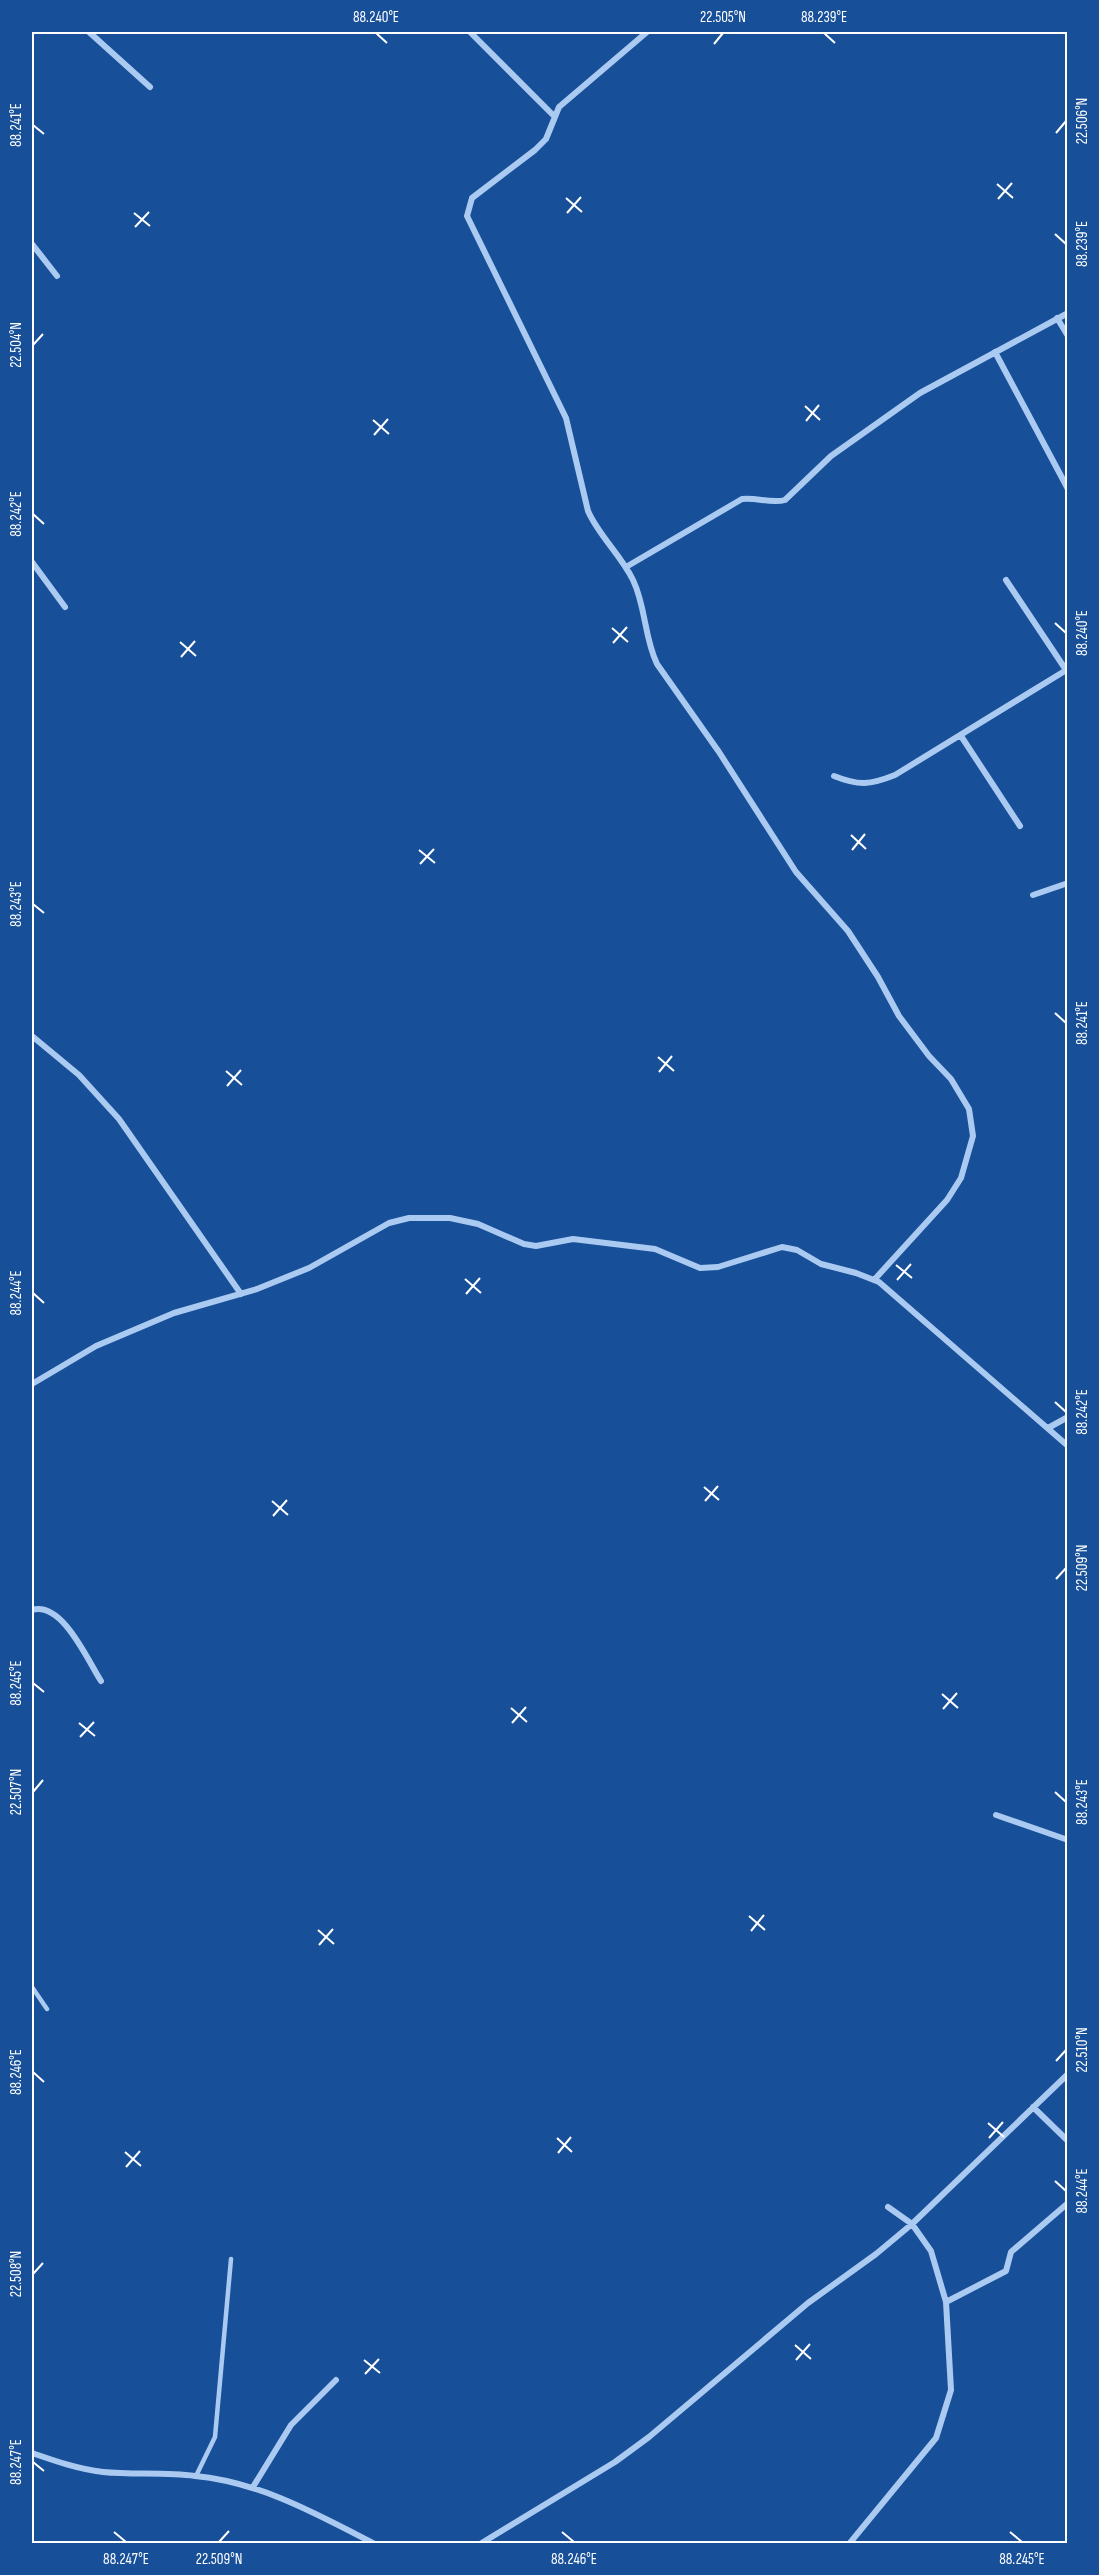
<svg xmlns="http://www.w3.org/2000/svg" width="1099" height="2575" font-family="'Sofia Sans Condensed',sans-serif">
<rect width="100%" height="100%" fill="#174f98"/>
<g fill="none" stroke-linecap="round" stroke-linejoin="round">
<path stroke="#abcaf1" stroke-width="4.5" d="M32 1987 47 2009
M196 2476 215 2437 231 2259"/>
<path stroke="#abcaf1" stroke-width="6" d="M89 32 150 87
M470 32 554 116
M647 32 559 107 546 139 535 150 472 198 467 216 566 418 588 511C599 536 621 555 633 580 646 607 644 637 657 664L719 752 796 872 848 931 878 977 899 1016 929 1056 951 1079 969 1109 973 1136 961 1178 947 1200 874 1280
M32 244 57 276
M1057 318 1068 336
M995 352 1068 489
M32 562 65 607
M626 567 742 499C756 497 772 504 785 500L831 456 920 393 1068 313
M1006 580 1066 670
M961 736 1020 826
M834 776C859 786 870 785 895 775L1068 669
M1033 895 1068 883
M32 1036 79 1075 119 1119 241 1294
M32 1384 96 1346 174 1313 257 1289 309 1268 389 1223 409 1218H450L478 1224 524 1244 536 1246 573 1239 655 1249 700 1268 718 1267 782 1247 797 1250 821 1264 856 1273 879 1282 1068 1446
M1048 1428 1068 1417
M32 1610C62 1601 87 1659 101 1681
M996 1815 1068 1840
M1033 2107 1068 2141
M888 2207 912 2224 931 2251 946 2302
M32 2453C55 2461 78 2469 103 2472 133 2475 164 2472 195 2476 260 2482 317 2514 375 2544
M253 2487 291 2425 336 2380
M480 2544 615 2462 649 2437 808 2303 876 2254 912 2224 1068 2074
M849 2544 936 2438 951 2390 946 2302 1006 2271 1011 2252 1068 2203"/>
</g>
<path fill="none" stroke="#fff" stroke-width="2" d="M376 33 387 43M824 33 835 43M714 44 723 33M33 125 44 134M1056 133 1066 121M997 184 1013 198M566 198 582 212M998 199 1012 183M134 213 150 226M567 213 581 197M135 227 149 212M1055 234 1066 244M33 345 43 334M805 406 820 420M373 420 389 434M806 421 819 405M374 435 388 419M33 514 44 524M1055 623 1066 633M612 628 628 642M180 642 196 656M613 643 627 627M181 657 195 641M851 835 866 849M419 850 435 863M852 850 865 834M420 864 434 849M33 904 44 913M1055 1013 1066 1023M658 1057 674 1071M226 1071 242 1085M659 1072 672 1056M227 1086 241 1070M896 1265 912 1278M465 1279 481 1293M897 1280 911 1264M33 1293 44 1303M466 1294 480 1278M1055 1402 1066 1412M704 1487 719 1500M272 1501 288 1515M705 1501 718 1486M273 1516 287 1500M1056 1579 1066 1568M33 1683 44 1692M942 1694 958 1708M511 1708 527 1722M943 1709 957 1693M79 1723 95 1736M512 1723 526 1707M80 1737 94 1722M33 1792 43 1780M1055 1792 1066 1802M749 1916 765 1930M318 1930 334 1944M751 1931 764 1915M319 1945 333 1929M1056 2061 1066 2050M33 2072 44 2082M988 2123 1004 2137M557 2138 572 2152M989 2138 1003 2122M125 2152 141 2166M558 2153 571 2137M126 2167 140 2151M1055 2181 1066 2191M33 2274 43 2263M795 2345 811 2359M364 2360 380 2373M796 2360 810 2344M365 2374 379 2359M33 2462 44 2471M114 2532 126 2542M562 2532 574 2542M1010 2532 1022 2542M219 2542 229 2531"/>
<rect width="1099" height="2575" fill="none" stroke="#174f98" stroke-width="66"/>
<rect x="33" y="33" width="1033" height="2509" fill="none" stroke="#fff" stroke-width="2"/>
<g font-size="15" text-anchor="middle" fill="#fff">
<text x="376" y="22">88.240°E</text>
<text x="723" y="22">22.505°N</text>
<text x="824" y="22">88.239°E</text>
<text transform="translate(1082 121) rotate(-90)" y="5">22.506°N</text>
<text transform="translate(16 125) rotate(-90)" y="5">88.241°E</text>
<text transform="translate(1082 244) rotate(-90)" y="5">88.239°E</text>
<text transform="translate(16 345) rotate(-90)" y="5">22.504°N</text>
<text transform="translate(16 514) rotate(-90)" y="5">88.242°E</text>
<text transform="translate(1082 633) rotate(-90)" y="5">88.240°E</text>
<text transform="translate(16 904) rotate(-90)" y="5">88.243°E</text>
<text transform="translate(1082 1023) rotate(-90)" y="5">88.241°E</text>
<text transform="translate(16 1293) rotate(-90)" y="5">88.244°E</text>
<text transform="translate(1082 1412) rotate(-90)" y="5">88.242°E</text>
<text transform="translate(1082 1568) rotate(-90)" y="5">22.509°N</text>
<text transform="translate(16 1683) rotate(-90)" y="5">88.245°E</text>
<text transform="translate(16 1792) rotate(-90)" y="5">22.507°N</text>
<text transform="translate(1082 1802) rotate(-90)" y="5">88.243°E</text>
<text transform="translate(1082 2050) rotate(-90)" y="5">22.510°N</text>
<text transform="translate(16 2072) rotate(-90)" y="5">88.246°E</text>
<text transform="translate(1082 2191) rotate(-90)" y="5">88.244°E</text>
<text transform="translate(16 2274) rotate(-90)" y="5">22.508°N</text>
<text transform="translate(16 2462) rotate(-90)" y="5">88.247°E</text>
<text x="126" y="2564">88.247°E</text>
<text x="219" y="2564">22.509°N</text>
<text x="574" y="2564">88.246°E</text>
<text x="1022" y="2564">88.245°E</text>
</g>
</svg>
